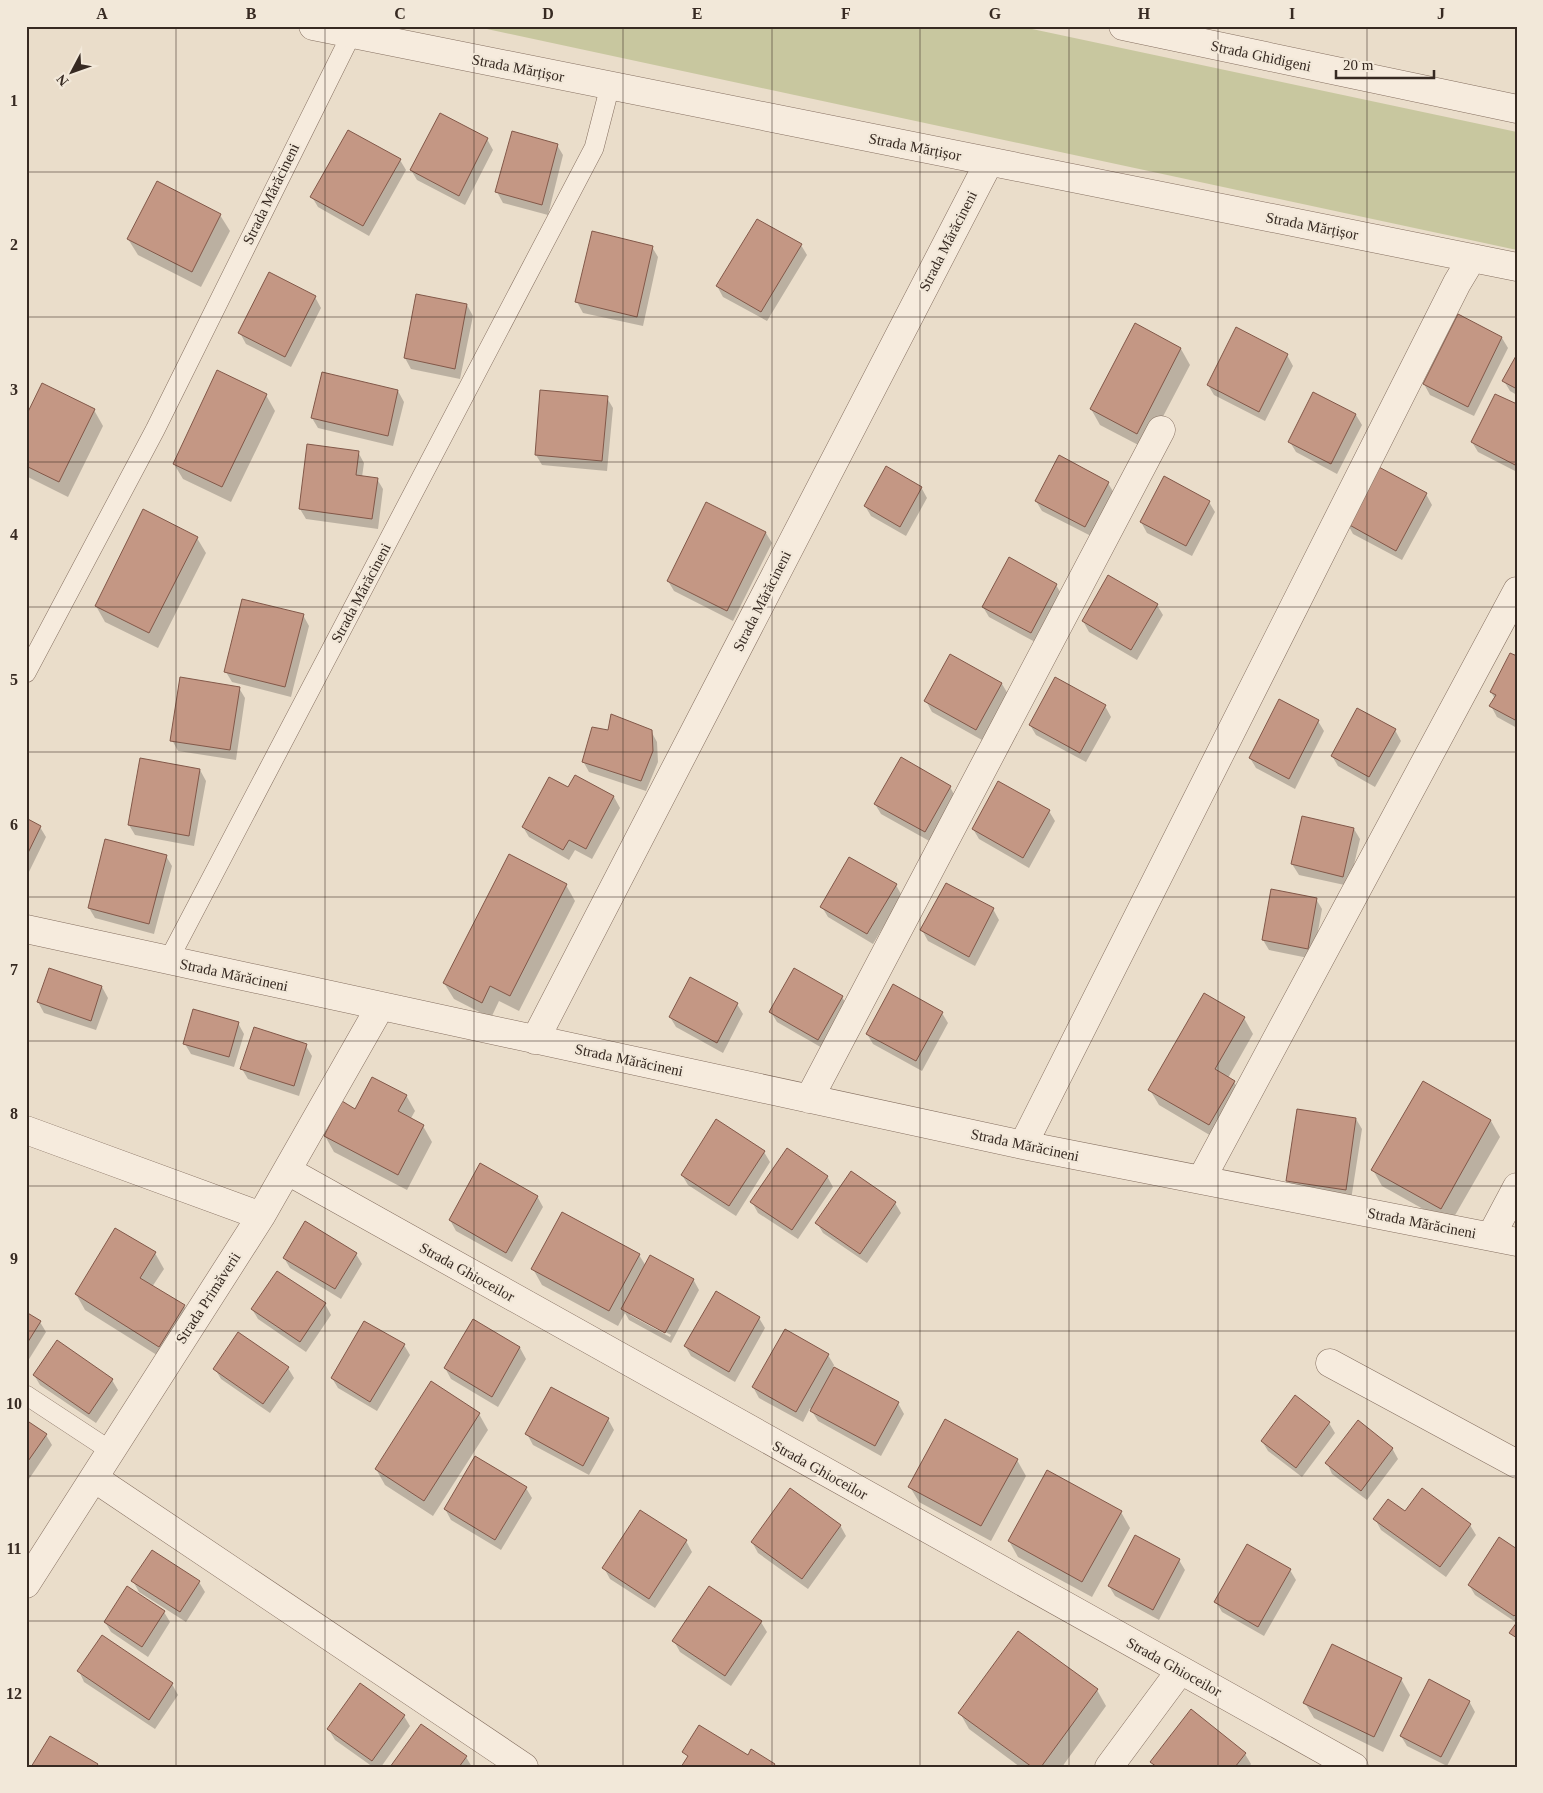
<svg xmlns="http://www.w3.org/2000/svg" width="1543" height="1793" font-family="'Times New Roman',serif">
<rect width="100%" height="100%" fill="#eaddca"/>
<path fill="#c8c79f" d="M473 26H1018L1517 132V250Z"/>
<path fill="#0003" fill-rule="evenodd" d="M440 114 487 139 493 150 465 205 417 180 411 170Z
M557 145 563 155 548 215 503 203 497 192Z
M400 160 406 170 369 236 318 207 312 197Z
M157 183 220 215 230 231 201 287 138 255 128 239Z
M801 245 807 255 767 321 723 297 717 286Z
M652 247 658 257 643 326 583 313 577 302Z
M315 297 321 308 291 367 246 344 240 333Z
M467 305 473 316 460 379 411 369 405 358Z
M1135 325 1181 349 1190 365 1146 449 1100 425 1091 409Z
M1502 338 1508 348 1474 416 1430 395 1424 384Z
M1287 355 1293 366 1265 421 1214 395 1208 385Z
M1517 357V395L1510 391 1504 381Z
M398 391 404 402 393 446 318 428 312 418Z
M541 392 607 398 613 408 607 471 542 465 536 455Z
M1314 394 1356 415 1362 425 1337 474 1296 452 1290 442Z
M266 395 275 411 231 502 183 479 174 464Z
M1517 406V472L1478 452 1472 442Z
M94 410 103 426 68 497 26 476V418Z
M358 452 364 463 362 477 377 479 383 489 378 529 306 519 300 509Z
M1108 483 1114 493 1091 536 1042 511 1036 501Z
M921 487 927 498 906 536 871 516 865 506Z
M1426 494 1432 505 1402 560 1353 534 1347 523Z
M1209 502 1215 512 1192 556 1147 533 1141 522Z
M706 503 766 533 772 543 733 621 674 591 668 581Z
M197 538 206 553 158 648 105 622 96 606Z
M1056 585 1062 595 1037 643 989 617 983 607Z
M1157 605 1163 615 1137 660 1089 632 1083 621Z
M303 615 309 626 291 697 232 682 226 672Z
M1517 657V728L1497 717 1491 706 1495 699 1491 692Z
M1002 684 1008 694 982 740 932 712 926 701Z
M239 688 245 698 236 760 178 751 172 740Z
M1105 706 1111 717 1086 762 1036 735 1030 725Z
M1318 721 1324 731 1295 789 1256 768 1250 758Z
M1395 730 1401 741 1375 787 1338 766 1332 756Z
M651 731 657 742 658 762 646 791 589 772 583 761Z
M200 770 206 781 194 846 135 835 129 825Z
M575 776 614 797 620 808 592 859 575 850 569 860 529 837 523 827 568 789Z
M950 787 956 798 931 842 881 814 875 804Z
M1049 811 1055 821 1029 868 979 839 973 829Z
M26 820 40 827 46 837 26 878Z
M1354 829 1360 839 1349 886 1299 875 1292 864Z
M166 856 172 866 154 934 95 918 89 908Z
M566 885 575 901 519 1011 499 1001 491 1018 454 999 444 983Z
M896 885 902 896 873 944 828 917 822 907Z
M1316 899 1322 909 1313 959 1269 950 1263 940Z
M993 909 999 920 975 966 928 941 922 930Z
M102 987 108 998 96 1030 44 1013 38 1002Z
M842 997 848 1007 824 1049 777 1022 771 1012Z
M737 1004 743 1014 723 1053 676 1027 670 1017Z
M942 1013 948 1023 922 1071 873 1044 867 1034Z
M1244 1018 1253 1034 1228 1078 1234 1082 1243 1097 1218 1140 1159 1105 1150 1090Z
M238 1023 244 1034 234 1067 191 1054 185 1044Z
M306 1046 312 1056 299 1096 248 1079 242 1069Z
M1423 1082 1491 1121 1500 1137 1450 1224 1382 1186 1373 1170Z
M406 1095 415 1111 410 1120 423 1126 432 1142 407 1190 334 1152 325 1136 356 1111Z
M1356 1119 1362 1129 1351 1200 1294 1191 1288 1181Z
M764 1152 770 1162 736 1216 688 1185 682 1175Z
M827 1176 833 1187 798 1239 758 1213 752 1202Z
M537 1196 543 1207 512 1262 456 1231 450 1220Z
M895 1203 901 1213 867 1263 823 1233 817 1223Z
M155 1253 164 1269 152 1287 184 1306 193 1322 168 1362 85 1310 76 1294Z
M356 1254 362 1264 341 1299 290 1268 284 1258Z
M639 1255 646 1266 693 1279 699 1290 671 1343 629 1320 625 1313 618 1326 542 1285 533 1269ZM630 1313 671 1335 670 1337 630 1315Z
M325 1304 331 1315 306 1352 258 1319 252 1309Z
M26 1313 40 1322 46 1332 26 1364Z
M759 1318 765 1328 735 1382 691 1356 685 1346Z
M473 1321 520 1348 526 1359 498 1407 451 1379 445 1368Z
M404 1345 410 1355 377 1411 338 1388 332 1378Z
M828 1355 834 1365 833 1368 898 1403 904 1414 881 1456 818 1421 810 1408 803 1422 759 1398 753 1387Z
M288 1368 294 1378 270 1413 221 1379 215 1369Z
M34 1375 112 1380 118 1390 96 1423 40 1385Z
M479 1414 488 1430 433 1516 385 1485 376 1469Z
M608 1419 614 1430 589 1475 533 1445 527 1434Z
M26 1422 46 1435 52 1445 29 1479 26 1477Z
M1329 1423 1335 1433 1302 1477 1268 1451 1262 1441Z
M1392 1448 1398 1459 1367 1500 1332 1474 1327 1463Z
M1017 1460 1026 1476 991 1541 919 1502 910 1487Z
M526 1488 532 1498 501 1550 451 1520 445 1509Z
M1121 1512 1130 1528 1092 1597 1018 1557 1009 1541Z
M1405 1513 1470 1525 1476 1535 1446 1577 1381 1530 1375 1519Z
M840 1525 846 1536 808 1589 758 1553 752 1542Z
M686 1541 692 1552 655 1608 610 1579 604 1568Z
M1517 1551V1623L1475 1595 1469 1585Z
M1179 1560 1185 1570 1159 1620 1115 1596 1109 1586Z
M1290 1570 1296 1580 1264 1636 1222 1612 1216 1602Z
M133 1581 199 1582 205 1592 186 1622 139 1592Z
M164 1612 170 1622 148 1657 111 1632 105 1622Z
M761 1622 767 1632 731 1686 680 1652 674 1641Z
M102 1636 172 1684 178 1695 155 1729 84 1682 79 1671Z
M1401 1679 1410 1695 1383 1752 1314 1718 1305 1703Z
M1097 1690 1106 1706 1062 1767H1020L969 1729 960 1713Z
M1469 1701 1475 1712 1447 1766 1407 1746 1401 1736Z
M404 1716 410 1726 381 1767H373L335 1740 329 1730Z
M1245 1754 1251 1764 1249 1767H1155L1152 1762Z
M466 1757 472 1767H391Z"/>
<path fill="#c49784" stroke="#825849" d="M440 113 488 138 459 196 410 170Z
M348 130 401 159 363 226 310 197Z
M512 131 558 144 542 205 495 192Z
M157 181 221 214 192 272 127 239Z
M757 219 802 244 761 312 716 286Z
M592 231 653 246 637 317 575 302Z
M269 272 316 296 285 357 238 333Z
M416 294 467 304 455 369 404 358Z
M1458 314 1502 337 1468 407 1423 384Z
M1135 323 1181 348 1137 434 1090 409Z
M1236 327 1288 354 1259 412 1207 385Z
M1517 354V389L1502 381Z
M217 370 267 394 222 487 173 464Z
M322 372 398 390 388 436 311 418Z
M42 383 95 409 59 482 26 466V416Z
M540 390 608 396 602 461 535 455Z
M1313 392 1356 414 1331 464 1288 442Z
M1495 394 1517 404V466L1471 442Z
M307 444 359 451 356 475 378 478 372 519 299 509Z
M1059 455 1109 482 1085 527 1035 501Z
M886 466 922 487 900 527 864 506Z
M1377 466 1427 493 1396 551 1346 523Z
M1164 476 1210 501 1186 546 1140 522Z
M706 502 766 532 727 611 667 581Z
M143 509 198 537 149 633 95 606Z
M1009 557 1057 584 1031 633 982 607Z
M1108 575 1158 604 1131 650 1082 621Z
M242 599 304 614 285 687 224 672Z
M1510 653 1517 656V721L1489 706 1496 695 1490 692Z
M950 654 1002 683 976 730 924 701Z
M180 677 240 687 230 750 170 741Z
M1055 677 1106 705 1080 753 1029 725Z
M1279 699 1319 720 1289 779 1249 758Z
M1357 708 1396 729 1369 777 1331 756Z
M611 714 652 730 653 751 641 781 582 762 592 727 608 730Z
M901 757 951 786 925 832 874 804Z
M140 758 200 769 189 836 128 825Z
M575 775 614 796 586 849 569 840 563 850 522 827 549 777 568 787Z
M998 781 1050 810 1023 858 972 829Z
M1302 816 1354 828 1343 877 1291 864Z
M26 818 41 826 26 857Z
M105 839 167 855 149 924 88 908Z
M509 854 567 884 510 996 490 986 482 1003 443 983Z
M849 857 897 884 867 934 820 907Z
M946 883 994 908 969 957 920 930Z
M1271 889 1317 898 1308 949 1262 940Z
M49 968 102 986 91 1021 37 1002Z
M794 968 843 996 818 1040 769 1012Z
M690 977 738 1003 717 1043 669 1017Z
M893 984 943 1012 916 1061 866 1034Z
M1204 993 1245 1017 1215 1069 1235 1081 1209 1125 1148 1090Z
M193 1009 239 1022 229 1057 183 1044Z
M254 1027 307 1044 294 1086 240 1069Z
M372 1077 407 1095 398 1111 424 1125 398 1175 324 1136 342 1101 355 1109Z
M1423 1081 1491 1120 1441 1209 1371 1170Z
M1297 1109 1356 1118 1346 1190 1286 1181Z
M716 1119 765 1151 729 1206 681 1175Z
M787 1148 828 1176 792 1230 750 1202Z
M480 1163 538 1196 506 1253 449 1220Z
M851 1171 896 1202 860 1254 815 1223Z
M562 1212 640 1254 609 1311 531 1269Z
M305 1221 357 1253 335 1289 283 1258Z
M115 1228 156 1252 140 1278 185 1305 159 1347 75 1294Z
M650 1255 694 1279 665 1333 621 1309Z
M277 1271 326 1303 300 1342 251 1309Z
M716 1291 760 1317 729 1372 684 1346Z
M26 1312 41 1321 26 1345Z
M473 1319 520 1347 492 1397 444 1368Z
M364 1321 405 1344 370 1402 331 1378Z
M785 1329 829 1354 796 1412 752 1387Z
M238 1332 289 1367 263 1404 213 1369Z
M57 1340 113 1379 89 1414 33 1375Z
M834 1367 899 1402 875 1446 810 1411Z
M431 1381 480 1413 424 1501 375 1469Z
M551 1387 609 1418 583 1466 525 1434Z
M1295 1395 1330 1422 1296 1468 1261 1441Z
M945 1419 1018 1459 981 1526 908 1487Z
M26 1420 47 1434 26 1464Z
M1358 1420 1393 1448 1361 1491 1325 1463Z
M475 1456 527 1487 495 1540 444 1509Z
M1047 1470 1122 1511 1082 1582 1008 1541Z
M790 1488 841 1525 802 1579 751 1542Z
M1422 1488 1471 1524 1440 1567 1373 1519 1388 1499 1405 1511Z
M640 1510 687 1540 649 1599 602 1568Z
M1135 1535 1180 1559 1153 1610 1108 1586Z
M1499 1537 1517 1549V1613L1514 1616 1468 1585Z
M1247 1544 1291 1569 1258 1627 1214 1602Z
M152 1550 200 1581 180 1612 131 1581Z
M127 1586 165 1611 142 1647 104 1622Z
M709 1586 762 1621 725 1676 672 1641Z
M1517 1622V1638L1509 1633Z
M1018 1631 1098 1689 1041 1767H1032L958 1713Z
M102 1635 173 1683 149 1720 77 1671Z
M1332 1644 1402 1678 1374 1737 1303 1703Z
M1429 1679 1470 1701 1441 1757 1400 1736Z
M360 1683 405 1715 372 1761 327 1729Z
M1191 1709 1246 1753 1235 1767H1157L1150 1762Z
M421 1724 467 1756 459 1767H390Z
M699 1725 748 1755 751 1749 775 1764 773 1767H681L688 1756 682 1752Z
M50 1736 98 1764 96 1767H31Z"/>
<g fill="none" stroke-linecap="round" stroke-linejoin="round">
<defs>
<path id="service" d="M26 673 155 430 351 35
M168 961 594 148 610 86
M26 1395 111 1451"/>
<path id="minor" d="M313 26 1517 267
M1123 26 1517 109
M26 929 1023 1145 1517 1242
M535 1040 989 162
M809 1099 1161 430
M26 1130 261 1216
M1023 1145 1457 283 1472 258
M288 1171 1354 1767
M1201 1180 1517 591
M1491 1236 1517 1187
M1330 1363 1517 1464
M94 1478 524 1767
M26 1584 261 1216 380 1007
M1109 1767 1180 1671"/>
</defs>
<use href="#service" stroke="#856f60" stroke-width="20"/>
<use href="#minor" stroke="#856f60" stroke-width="29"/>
<use href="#service" stroke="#f6ebdd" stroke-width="19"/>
<use href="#minor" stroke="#f6ebdd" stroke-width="28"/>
</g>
<path fill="none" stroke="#372a22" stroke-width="1" stroke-opacity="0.55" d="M176 26V1767M325 26V1767M474 26V1767M623 26V1767M772 26V1767M920 26V1767M1069 26V1767M1218 26V1767M1367 26V1767M26 172H1517M26 317H1517M26 462H1517M26 607H1517M26 752H1517M26 897H1517M26 1041H1517M26 1186H1517M26 1331H1517M26 1476H1517M26 1621H1517"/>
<g text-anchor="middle" stroke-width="4.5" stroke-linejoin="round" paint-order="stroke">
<g font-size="15" fill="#372a22" stroke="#f2e8d9">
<text transform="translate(1261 56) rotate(12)" y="5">Strada Ghidigeni</text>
<text transform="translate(518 68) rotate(11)" y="5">Strada Mărțișor</text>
<text transform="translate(915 147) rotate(11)" y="5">Strada Mărțișor</text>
<text transform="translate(271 194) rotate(-64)" y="5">Strada Mărăcineni</text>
<text transform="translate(1312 226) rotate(11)" y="5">Strada Mărțișor</text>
<text transform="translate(948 241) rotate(-63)" y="5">Strada Mărăcineni</text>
<text transform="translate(361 593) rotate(-62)" y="5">Strada Mărăcineni</text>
<text transform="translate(762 601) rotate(-63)" y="5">Strada Mărăcineni</text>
<text transform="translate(234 975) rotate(12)" y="5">Strada Mărăcineni</text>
<text transform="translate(629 1060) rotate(12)" y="5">Strada Mărăcineni</text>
<text transform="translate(1025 1145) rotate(12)" y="5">Strada Mărăcineni</text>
<text transform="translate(1422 1223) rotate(11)" y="5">Strada Mărăcineni</text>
<text transform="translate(467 1272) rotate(29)" y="5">Strada Ghioceilor</text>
<text transform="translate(208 1298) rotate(-57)" y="5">Strada Primăverii</text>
<text transform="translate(820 1470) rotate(29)" y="5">Strada Ghioceilor</text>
<text transform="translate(1174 1667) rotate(29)" y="5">Strada Ghioceilor</text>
</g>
</g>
<rect width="1543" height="1793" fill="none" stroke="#f2e8d9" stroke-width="55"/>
<g transform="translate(72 72) rotate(229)" stroke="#f2e8d9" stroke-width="4" paint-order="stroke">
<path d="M0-4L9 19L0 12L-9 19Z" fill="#372a22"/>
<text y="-8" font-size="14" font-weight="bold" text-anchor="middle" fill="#372a22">N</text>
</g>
<path d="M1336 70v8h98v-8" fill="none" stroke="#372a22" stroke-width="2.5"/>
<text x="1343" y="70" font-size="15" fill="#372a22" stroke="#f2e8d9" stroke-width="4" paint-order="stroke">20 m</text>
<rect x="28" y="28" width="1488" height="1738" fill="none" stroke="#372a22" stroke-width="2"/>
<g font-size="16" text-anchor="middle" font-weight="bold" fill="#372a22">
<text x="102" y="19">A</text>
<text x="251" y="19">B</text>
<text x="400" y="19">C</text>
<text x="548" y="19">D</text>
<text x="697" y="19">E</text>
<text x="846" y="19">F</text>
<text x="995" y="19">G</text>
<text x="1144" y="19">H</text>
<text x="1292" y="19">I</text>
<text x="1441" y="19">J</text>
<text x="14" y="106">1</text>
<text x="14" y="250">2</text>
<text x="14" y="395">3</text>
<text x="14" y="540">4</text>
<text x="14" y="685">5</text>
<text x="14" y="830">6</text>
<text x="14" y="975">7</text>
<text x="14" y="1119">8</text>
<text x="14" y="1264">9</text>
<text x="14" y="1409">10</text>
<text x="14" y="1554">11</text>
<text x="14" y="1699">12</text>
</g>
</svg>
